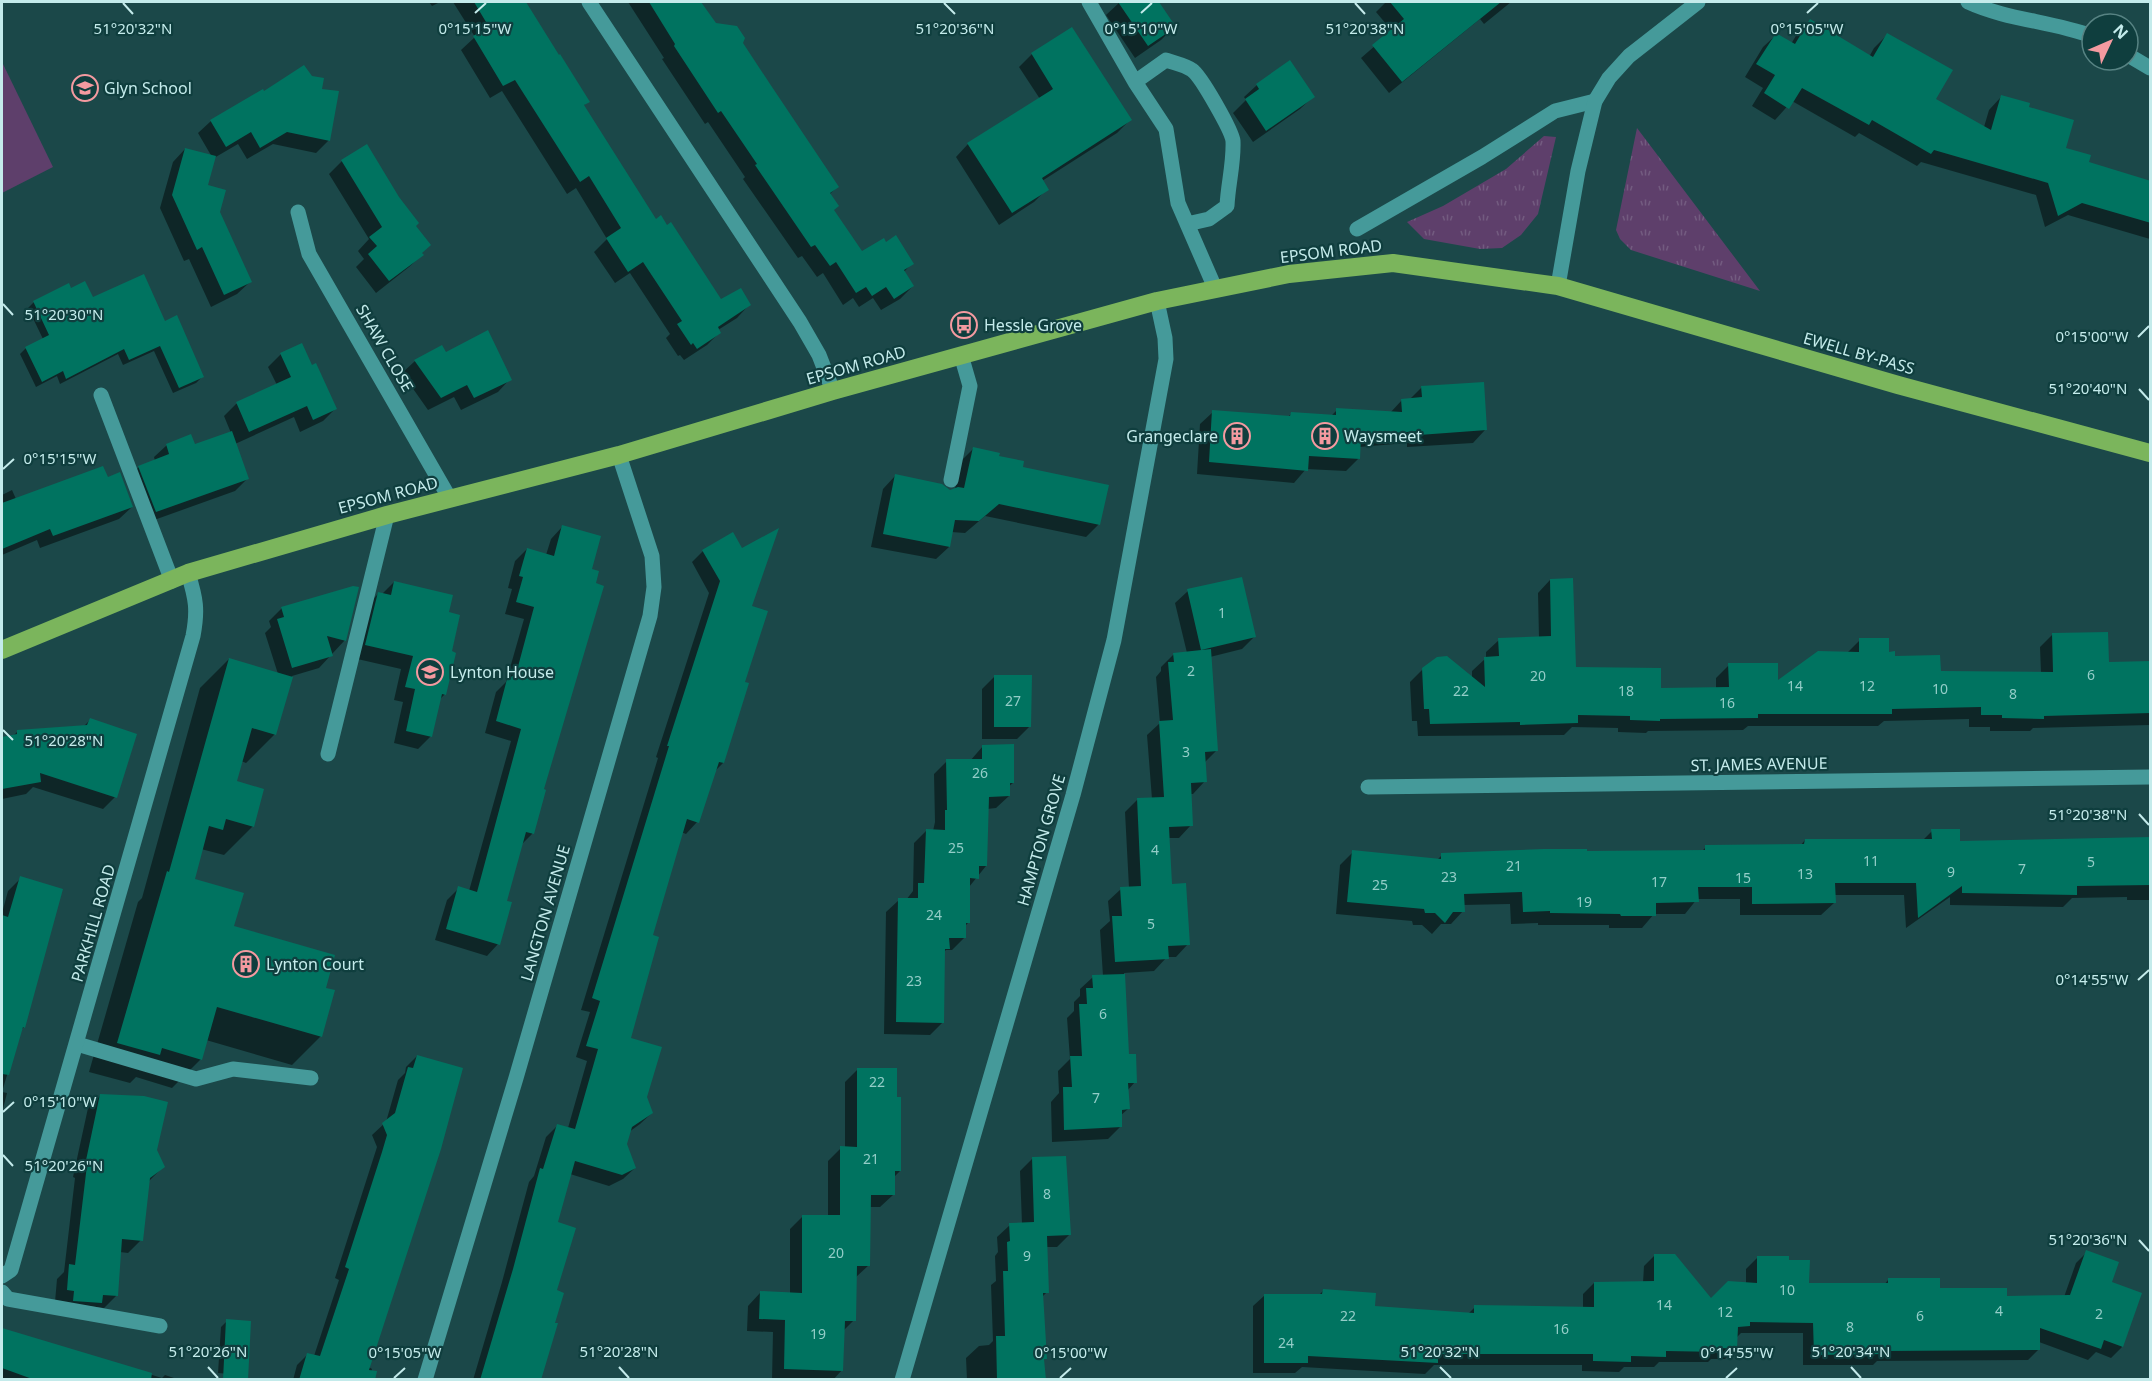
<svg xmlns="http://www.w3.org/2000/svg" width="2152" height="1381" font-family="'Noto Sans',sans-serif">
<defs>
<pattern id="grass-tufts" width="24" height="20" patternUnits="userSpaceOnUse" patternTransform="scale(1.5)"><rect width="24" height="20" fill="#5e3f6b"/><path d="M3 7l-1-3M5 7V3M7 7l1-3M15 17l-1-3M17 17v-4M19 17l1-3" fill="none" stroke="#735b80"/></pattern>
</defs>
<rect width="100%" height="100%" fill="#1b4849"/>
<path fill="url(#grass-tufts)" d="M1637 128 1760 291 1631 250 1620 239 1616 230Z
M1544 136 1556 137 1538 214 1521 235 1502 248 1480 249 1424 239 1407 222 1443 206 1506 169Z"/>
<path fill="#5e3f6b" d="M2 62 53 167 2 193Z"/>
<path fill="#0007" d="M429 2H440L432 6Z
M453 2H517L529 21 588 101 583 106 655 221 721 301 749 305 737 318 718 330 719 333 707 345 684 360 680 355 678 356 666 338 670 334 630 273 615 283 594 252 607 239 576 188 567 194 502 91 490 98 461 50 475 37Z
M628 2H700L715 24 742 43 837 187 829 195 833 211 862 253 912 263 904 272 913 286 900 299 881 310 873 298 859 307 853 298 843 305 823 273 817 277 802 256 798 258 743 179 745 177 708 122 705 124 662 59 664 58Z
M1120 2H1157L1174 27 1161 40 1135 58 1106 15Z
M1386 2H1435L1443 11 1454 2H1511L1484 24 1480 19 1389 93 1361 58 1392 31 1376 12Z
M1810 21 1869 57 1874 48 1887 35 1934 99 1984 127 1989 110 2001 97 2027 108 2064 149 2087 163 2150 191V239L2068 215 2045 227 2036 195 1921 162 1917 166 1859 133 1855 137 1792 101 1775 120 1752 106 1763 88 1745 77 1763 47 1776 35 1791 44 1797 34Z
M1072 29 1130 120 1117 133 1042 181 1047 189 1034 202 999 225 956 157 968 144 1040 99 1019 67 1032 54Z
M1257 85 1313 97 1300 109 1253 142 1233 113 1246 100 1244 97Z
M320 90 329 140 316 153 273 144 247 159 238 144 214 158 206 186 250 282 237 294 211 307 189 259 184 261 160 208 173 162 185 149 212 157 198 133 211 121 264 93Z
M342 161 414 226 422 255 409 267 376 293 356 267 364 259 358 251 369 239 329 174Z
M68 285 71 290 92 299 164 323 202 377 196 383 173 393 154 351 123 365 118 354 60 384 57 376 36 387 20 354 26 348 43 339 28 308 34 302Z
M281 354 312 367 335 409 323 421 300 432 294 417 235 444 248 478 235 491 143 524 127 480 139 467 155 461 154 457 167 445 194 446 231 433 224 416 236 404 277 385 268 367Z
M445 354 510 379 498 392 461 410 454 397 428 410 402 373 415 361Z
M1422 387 1485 430 1473 443 1407 447V443L1359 447V458L1346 471 1306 469 1294 483 1197 474 1200 424 1213 412 1288 417 1291 414 1331 416 1337 410 1390 413 1402 400H1409Z
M973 449 1021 468 1099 524 1086 537 985 516 965 533 951 532 949 547 936 559 871 547 883 489 895 476 949 491 955 489 961 461Z
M107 479 132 507 119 519 40 548 37 540 2 555V495L12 490 16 499Z
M562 527 542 790 532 834 521 845 505 902 498 944 487 956 435 940 447 900 459 888 469 891 511 741 485 733 496 692 506 682 524 619 505 614 512 589 508 588 515 561 527 549 546 555 551 539Z
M703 551 751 607 743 683 723 763 714 772 697 822 686 834 681 832 651 936 629 1039 645 1097 652 1113 640 1124 629 1132 626 1144 635 1168 623 1179 609 1186 570 1174 556 1223 555 1291 540 1380H473L502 1282 529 1182 534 1176 546 1137 558 1125 568 1128 587 1061 576 1057 590 1012 581 1010 658 758 656 757 709 593 692 562Z
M1550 580 1574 668 1659 690 1716 689V678L1729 665 1777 683 1847 653 1860 640 1893 657 1939 673H2041L2040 647 2053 634 2108 663H2148L2150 660V725L2033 728 2030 731H1990V727H1969V719L1884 721 1878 726H1748L1743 730 1648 731 1646 733 1618 732V728L1572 727 1564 735 1418 736 1417 721H1412L1410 682 1423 669 1472 678V671L1486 658V652L1499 640 1539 638 1538 593Z
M394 582 447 614 450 652 445 694 439 700 431 736 418 749 394 743 403 702 394 700 401 669 353 658 366 606 379 593 382 594Z
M1188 591 1254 637 1242 649 1210 657 1216 751 1204 763 1205 781 1193 794H1190L1191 825 1179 838H1169L1171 886 1188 944 1176 957H1167L1154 971 1124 973 1128 1055 1135 1082 1127 1091 1128 1109 1120 1116 1121 1126 1108 1139 1052 1142 1051 1102 1059 1093 1058 1071 1070 1059 1067 1018 1074 1011V1002L1080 996V989L1093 977 1103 976 1100 930 1110 921 1108 901 1121 889 1129 888 1125 812 1137 800 1152 799 1147 735 1160 723 1156 677 1161 671V667L1174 654 1187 653 1175 603Z
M282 608 345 640 319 668 292 676 275 734 246 763 241 761 235 782 253 826 224 855 201 849 193 880 233 927 324 989 321 1036 292 1065 206 1040 201 1059 172 1088 136 1077 130 1083 89 1072 138 902 142 898 200 688 229 659 278 674 265 633 271 627 269 621Z
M995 676 1030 726 1017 739H982V689Z
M90 720 115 797 103 809 33 787 26 794 2 799V739L12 737 17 732 83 727Z
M983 746 1013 783 1008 787 1009 796 996 808 987 809 986 866 969 887 968 923 965 926V937L952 950H946L943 953V1022L930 1035 884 1034 886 912 899 900H906L913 891 914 843 926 831H933L935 822 934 774 947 761H970Z
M1932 831 1959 842 2150 839V900H2127V897L2072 898 2063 907 1950 905V897L1906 928 1904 895H1834V903L1821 915H1740V899H1697L1685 914H1654L1642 928H1609V925H1538V923L1511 924 1510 904 1463 905V911L1451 924H1441L1432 934 1422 925H1413L1412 921 1336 914 1340 865 1353 852 1437 860 1442 855 1701 852 1706 847 1800 846 1805 840H1923Z
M21 878 24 1027 20 1031 2 1092 7 1093 2 1113V913L8 891Z
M417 1056 369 1367 372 1369 369 1380H293L297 1365 308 1354 314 1356 339 1280 335 1278 377 1147 372 1135 386 1122 398 1080 405 1073 406 1067Z
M858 1069 900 1171 893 1178V1195L880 1207H869V1265L855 1278 854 1320 843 1331 842 1370 833 1380H772L773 1332 747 1331 748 1306 760 1293 790 1294V1229L803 1216H828V1161L841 1148H845V1082Z
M101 1095 156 1151 163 1167 148 1182 141 1240 128 1253 120 1252 116 1296 104 1308 55 1302 57 1279 64 1272 75 1178 73 1177 88 1108Z
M1033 1158 1070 1234 1057 1247H1046L1047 1292 1042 1297 1045 1358 1043 1360 1042 1380H967L966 1358 979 1346 989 1345 993 1341 991 1285 996 1281 995 1256 998 1252 997 1237 1010 1225 1022 1224 1020 1171Z
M2087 1252 2110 1283 2122 1347 2111 1358 2096 1352 2088 1360 2039 1342V1349L2028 1360 1877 1361 1873 1365H1803V1333H1741L1736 1338V1348L1725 1359H1711L1708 1362H1659L1654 1367H1624L1619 1372 1582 1371V1365H1434L1425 1374 1302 1367 1295 1373H1253V1306L1265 1295H1319L1323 1291 1373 1307 1468 1314 1475 1307 1583 1309V1294L1594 1283H1643L1644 1266 1655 1255 1711 1300 1746 1284V1269L1758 1257 1787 1261 1808 1285H1884L1888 1280 1938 1290 2006 1298 2064 1297 2076 1263Z
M227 1321 241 1375 218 1373 221 1327Z
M2 1329 162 1378 165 1375 180 1380H2Z"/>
<path fill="#007360" d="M474 2H526L559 55 560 54 590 102 584 105 656 219 661 215 667 225 671 222 721 299 741 288 751 305 718 327 721 333 697 349 693 343 691 345 677 324 682 321 643 262 628 272 606 238 621 228 589 176 580 182 515 80 503 86 473 36 489 27Z
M649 2H701L716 23 737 26 745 38 743 43 770 84 839 187 830 193 839 206 834 210 862 251 884 238 886 242 896 235 914 264 904 270 914 286 894 299 886 287 872 296 866 287 856 293 836 262 830 266 815 245 811 247 755 165 757 164 721 111 718 113 674 46 675 44Z
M1118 2H1159L1176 27 1148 46Z
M1390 2H1501L1402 82 1372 45 1404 19Z
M1810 19 1873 57 1887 33 1953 70 1936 99 1991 130 2001 95 2030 103 2029 107 2074 120 2066 148 2091 155 2089 162 2151 181V223L2082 203 2058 216 2048 183 1934 150 1931 154 1872 120 1869 125 1802 88 1789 109 1764 93 1775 75 1756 64 1776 33 1795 44Z
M1072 27 1132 120 1042 178 1049 190 1012 213 967 143 1053 89 1031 53Z
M1290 60 1315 97 1266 131 1245 99 1259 89 1256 84Z
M304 65 312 76 324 78 322 89 339 91 330 141 287 132 260 148 251 132 226 147 210 120 263 89 264 91Z
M367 144 399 197 419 223 416 226 431 245 422 253 424 255 389 281 368 254 377 246 369 237 382 227 341 160Z
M185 148 216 156 208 185 226 190 220 212 252 282 224 295 202 247 197 250 172 195Z
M144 274 165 321 177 315 204 377 179 388 160 346 129 360 124 349 66 379 63 371 42 382 25 347 49 335 33 301 69 283 71 288 85 281 93 297Z
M488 330 512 380 474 398 467 385 441 398 414 360 442 345 446 352Z
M302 343 312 365 316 363 337 409 313 420 307 406 249 432 236 402 291 377 280 353Z
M1484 382 1487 430 1419 435V431L1361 436 1360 459 1309 456 1308 471 1209 462 1212 410 1290 416 1291 412 1336 415V408L1402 412 1401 399 1422 397 1421 386Z
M232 431 249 479 156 512 138 466 169 454 166 444 191 434 195 444Z
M973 447 1000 453 999 456 1024 461 1023 467 1109 485 1100 525 999 504 979 521 955 520 950 547 883 534 895 474 942 484 950 490 958 487 964 488Z
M103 466 108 477 120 472 133 507 53 536 50 529 2 549V503Z
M562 525 601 536 592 569 599 571 596 583 604 586 544 789 546 790 534 834 526 832 507 901 512 902 500 945 446 929 458 886 477 892 521 729 496 721 507 679 516 674 534 607 516 602 523 577 519 576 527 548 554 556Z
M779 528 752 606 768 611 745 682 749 683 724 763 719 762 699 823 687 819 653 935 659 937 631 1038 662 1047 647 1097 653 1113 632 1127 627 1144 636 1168 622 1175 575 1161 558 1222 576 1228 557 1290 564 1293 555 1323H558L541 1380H480L513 1269 540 1168 543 1169 557 1124 575 1129 598 1049 586 1046 600 1001 592 998 669 746H667L720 581 702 550 733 532 742 548Z
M1242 577 1256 637 1201 650 1187 589Z
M1573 578 1576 667 1661 668V688L1729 687 1728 663H1778V680L1818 651 1859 652V638H1889V652L1895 651V656L1940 655 1941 671 2053 672 2052 633 2108 632 2109 662 2151 661V713L2044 716V719L2002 718V715H1981V707L1892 709V714H1758V718L1660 719V721L1630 720V716L1578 715V723L1520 725V722L1430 724 1429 709H1424L1422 668 1437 657 1447 656 1485 687 1484 657 1499 656 1498 638 1551 636 1550 579Z
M394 581 453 595 449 612 460 615 452 651 456 653 446 695 442 694 432 737 406 731 415 689 405 687 413 656 365 645 378 592 391 595Z
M353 586 359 587 346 641 327 636 333 656 292 668 277 619 284 617 281 607Z
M1211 649 1218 751 1205 752 1207 782 1191 783 1193 826 1169 827 1172 884 1186 883 1190 945 1168 946 1169 959 1115 962 1112 916H1122L1120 887 1141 886 1137 798 1164 797 1159 721 1173 720 1168 662H1174L1173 653Z
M229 658 293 677 276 735 252 728 237 781 264 789 254 827 226 819 223 830 209 826 195 879 244 893 234 926 335 955 326 988 335 990 322 1037 217 1007 202 1060 162 1048 160 1055 117 1043 167 871 169 872Z
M994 675H1032L1031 727H994Z
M90 718 137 734 117 798 40 773 41 782 2 789V737L17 734V730L87 725Z
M1014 744V783H1010V796L989 797 987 866H979V879L970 878V923H966V938H949L950 949H945L944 1023 896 1022 898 898H918V883H924L926 829 945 830V810H947L946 759H982V745Z
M1931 829H1960V841L2151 837V885L2077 886V895L1962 893V886L1918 918 1916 883H1835L1836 903 1752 904V887H1698L1699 902 1656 903V916H1621L1620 914 1550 913V911L1523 912 1522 892 1464 894 1465 912H1453L1445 923 1435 913H1425L1424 909 1347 902 1352 850 1441 859V853L1544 849H1587V851L1705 850V845L1804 844 1805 839H1932Z
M20 876 63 889 25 1028 23 1027 9 1075 2 1074V915L8 917Z
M1125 974 1129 1054H1136L1137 1083H1128L1130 1109 1122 1110V1127L1064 1130 1063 1087H1072L1070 1056H1082L1079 1004H1087L1086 988H1093L1092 975Z
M417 1055 463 1068 441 1149 369 1370 377 1371 375 1380H299L307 1353 320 1356 349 1269 345 1267 382 1152 387 1135 382 1123 395 1113 408 1067 413 1068Z
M857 1068H897V1097H901V1171H895V1195H871L870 1266H857L856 1321H845L843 1371 784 1369 785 1320 759 1319 760 1291 802 1293V1215H840V1146L857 1147Z
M100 1094 144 1096 168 1102 157 1150 165 1167 150 1178 143 1241 122 1239 118 1296 103 1295 102 1303 73 1301 74 1291 67 1290 69 1264 75 1265 87 1165H85Z
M1066 1156 1071 1235 1047 1236 1049 1293H1043L1047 1359H1044L1046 1380H997L996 1336H1005L1003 1271H1008L1007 1242 1010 1241 1009 1223 1034 1222 1032 1157Z
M2086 1250 2119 1262 2112 1282 2142 1293 2123 1347 2104 1340 2101 1349 2040 1328V1350L1886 1351V1354L1814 1355 1813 1323 1750 1322V1326L1738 1327 1737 1349 1721 1348V1352L1666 1351V1357L1631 1356V1362L1593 1361V1354H1438V1363L1308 1356V1363H1264V1294H1322L1323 1289 1376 1293 1375 1306 1474 1313V1305L1594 1307V1282L1654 1281V1254H1675L1711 1298 1728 1281 1757 1283V1256H1789V1260H1810L1809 1283H1888V1278H1940V1288H2007V1296L2070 1295Z
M226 1319 251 1321 248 1380H223Z
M2 1328 152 1373 151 1380H35L2 1368Z"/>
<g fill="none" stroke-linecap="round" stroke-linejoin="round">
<path stroke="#459a9a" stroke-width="15" d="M1089 2 1135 82 1166 129 1178 203 1215 288
M1135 82 1166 60C1174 63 1185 65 1192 70 1201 76 1232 131 1233 141 1234 163 1228 184 1227 206L1209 219 1187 224
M101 395 172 581
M951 480 970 386 961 355
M328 754 387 515
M77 1044 196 1079 233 1069 311 1078
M2 1292 8 1299 160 1326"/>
<path stroke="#459a9a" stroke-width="15" d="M589 2 800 322 819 355 833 391
M1968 2C2007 20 2051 21 2092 36
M2128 55 2150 68
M298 212 309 254 450 499
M1357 229 1482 157 1555 111 1595 101
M1368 787 2150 777
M2 1276 11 1270 193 636C198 610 196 599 188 573
M425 1380 516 1078 650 616 654 587 652 556 619 455
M902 1380 1073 795 1114 640 1166 359 1165 338 1157 301"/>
<path stroke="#459a9a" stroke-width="15" d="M1558 286 1578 171 1595 101 1609 78 1629 56 1698 2"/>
<path stroke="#7bb55c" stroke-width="18" d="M2 650 188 573 387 515 619 455 833 391 1157 301 1289 274 1393 263 1558 286 1898 385 2150 453"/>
</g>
<path fill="none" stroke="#c4ebeb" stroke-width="2" d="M123 3 133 14M944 3 955 14M1355 3 1365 14M475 13 486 3M1141 13 1152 3M1807 13 1818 3M3 304 13 315M2138 337 2149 326M2139 389 2149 400M3 469 14 459M3 730 13 740M2139 814 2149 825M2138 980 2149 970M3 1112 14 1102M3 1155 13 1166M2139 1240 2149 1251M208 1367 218 1378M619 1367 629 1378M1440 1367 1451 1378M1851 1367 1861 1378M394 1378 405 1368M1060 1378 1071 1368M1726 1378 1737 1368"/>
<defs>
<symbol id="school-ring" viewBox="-11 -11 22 22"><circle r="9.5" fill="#0f3e3e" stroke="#f49aa0" stroke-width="1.5"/><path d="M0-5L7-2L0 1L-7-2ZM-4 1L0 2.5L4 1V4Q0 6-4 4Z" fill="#f49aa0"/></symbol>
<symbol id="bus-ring" viewBox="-11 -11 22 22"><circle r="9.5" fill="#0f3e3e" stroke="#f49aa0" stroke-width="1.5"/><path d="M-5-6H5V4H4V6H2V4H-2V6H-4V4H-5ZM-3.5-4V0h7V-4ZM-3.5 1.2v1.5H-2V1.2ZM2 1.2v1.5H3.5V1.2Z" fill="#f49aa0"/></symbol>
<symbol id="building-ring" viewBox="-11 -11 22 22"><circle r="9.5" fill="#0f3e3e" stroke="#f49aa0" stroke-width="1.5"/><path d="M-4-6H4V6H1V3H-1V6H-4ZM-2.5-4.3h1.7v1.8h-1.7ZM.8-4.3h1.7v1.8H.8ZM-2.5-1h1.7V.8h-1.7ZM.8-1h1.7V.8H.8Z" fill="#f49aa0"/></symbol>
</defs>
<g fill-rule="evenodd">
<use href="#school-ring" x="70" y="73" width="30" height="30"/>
<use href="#bus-ring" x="949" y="310" width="30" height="30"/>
<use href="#building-ring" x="1222" y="421" width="30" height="30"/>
<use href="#building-ring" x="1310" y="421" width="30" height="30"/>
<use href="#school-ring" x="415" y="657" width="30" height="30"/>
<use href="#building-ring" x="231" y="949" width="30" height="30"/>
</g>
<g text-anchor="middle" stroke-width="4.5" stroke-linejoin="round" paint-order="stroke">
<g font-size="14" fill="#93cdc8">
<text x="1222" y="618">1</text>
<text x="1191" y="676">2</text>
<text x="2091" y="680">6</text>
<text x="1538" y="681">20</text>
<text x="1795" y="691">14</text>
<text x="1867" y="691">12</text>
<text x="1940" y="694">10</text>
<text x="1461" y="696">22</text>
<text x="1626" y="696">18</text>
<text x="2013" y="699">8</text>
<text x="1013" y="706">27</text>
<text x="1727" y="708">16</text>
<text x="1186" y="757">3</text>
<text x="980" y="778">26</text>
<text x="956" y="853">25</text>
<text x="1155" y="855">4</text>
<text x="1871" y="866">11</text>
<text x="2091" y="867">5</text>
<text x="1514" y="871">21</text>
<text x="2022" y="874">7</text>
<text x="1951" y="877">9</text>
<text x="1805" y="879">13</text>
<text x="1449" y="882">23</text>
<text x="1743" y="883">15</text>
<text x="1659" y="887">17</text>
<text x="1380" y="890">25</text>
<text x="1584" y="907">19</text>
<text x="934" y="920">24</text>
<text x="1151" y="929">5</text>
<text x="914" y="986">23</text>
<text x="1103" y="1019">6</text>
<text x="877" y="1087">22</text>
<text x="1096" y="1103">7</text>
<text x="871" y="1164">21</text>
<text x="1047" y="1199">8</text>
<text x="836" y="1258">20</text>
<text x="1027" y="1261">9</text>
<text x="1787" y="1295">10</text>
<text x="1664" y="1310">14</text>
<text x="1999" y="1316">4</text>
<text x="1725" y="1317">12</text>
<text x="2099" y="1319">2</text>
<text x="1348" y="1321">22</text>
<text x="1920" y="1321">6</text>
<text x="1850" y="1332">8</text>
<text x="1561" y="1334">16</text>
<text x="818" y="1339">19</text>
<text x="1286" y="1348">24</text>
</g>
<g font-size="16" fill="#c4ebeb" stroke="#0f3e3e" text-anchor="start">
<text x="104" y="94">Glyn School</text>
<text x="984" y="331">Hessle Grove</text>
<text x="1218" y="442" text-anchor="end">Grangeclare</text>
<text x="1344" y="442">Waysmeet</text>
<text x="450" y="678">Lynton House</text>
<text x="266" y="970">Lynton Court</text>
</g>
<g font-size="16" fill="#c4ebeb" stroke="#0f3e3e">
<text transform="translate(1331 251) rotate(-7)" y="6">EPSOM ROAD</text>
<text transform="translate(385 348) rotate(60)" y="6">SHAW CLOSE</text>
<text transform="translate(1859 353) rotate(16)" y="6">EWELL BY-PASS</text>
<text transform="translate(856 365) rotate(-16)" y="6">EPSOM ROAD</text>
<text transform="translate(388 495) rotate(-15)" y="6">EPSOM ROAD</text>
<text transform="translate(1759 764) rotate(-1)" y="6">ST. JAMES AVENUE</text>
<text transform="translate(1041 840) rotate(-74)" y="6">HAMPTON GROVE</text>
<text transform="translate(545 913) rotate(-74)" y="6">LANGTON AVENUE</text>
<text transform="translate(93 923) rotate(-74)" y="6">PARKHILL ROAD</text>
</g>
</g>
<g font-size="15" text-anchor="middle" fill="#c4ebeb" stroke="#0f3e3e" stroke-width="4.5" stroke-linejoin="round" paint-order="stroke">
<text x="475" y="34">0°15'15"W</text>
<text x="1141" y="34">0°15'10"W</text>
<text x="1807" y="34">0°15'05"W</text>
<text x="1365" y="34">51°20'38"N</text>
<text x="133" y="34">51°20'32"N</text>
<text x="955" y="34">51°20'36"N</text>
<text x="64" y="320">51°20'30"N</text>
<text x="2092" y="342">0°15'00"W</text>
<text x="2088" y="394">51°20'40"N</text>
<text x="60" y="464">0°15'15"W</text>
<text x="64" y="746">51°20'28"N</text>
<text x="2088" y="820">51°20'38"N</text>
<text x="2092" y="985">0°14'55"W</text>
<text x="60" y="1107">0°15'10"W</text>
<text x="64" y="1171">51°20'26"N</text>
<text x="2088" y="1245">51°20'36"N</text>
<text x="208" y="1357">51°20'26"N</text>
<text x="619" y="1357">51°20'28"N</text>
<text x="1440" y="1357">51°20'32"N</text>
<text x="1851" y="1357">51°20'34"N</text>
<text x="405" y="1358">0°15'05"W</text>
<text x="1071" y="1358">0°15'00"W</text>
<text x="1737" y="1358">0°14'55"W</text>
</g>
<rect width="2152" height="1381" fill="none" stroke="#c4ebeb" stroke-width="6"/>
<g transform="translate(2110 42) rotate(46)"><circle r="28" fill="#0f3e3e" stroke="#578383" stroke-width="1.5"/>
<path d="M0-4.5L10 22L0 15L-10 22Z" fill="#f49aa0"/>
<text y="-9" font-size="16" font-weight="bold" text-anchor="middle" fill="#c4ebeb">N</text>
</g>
</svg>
